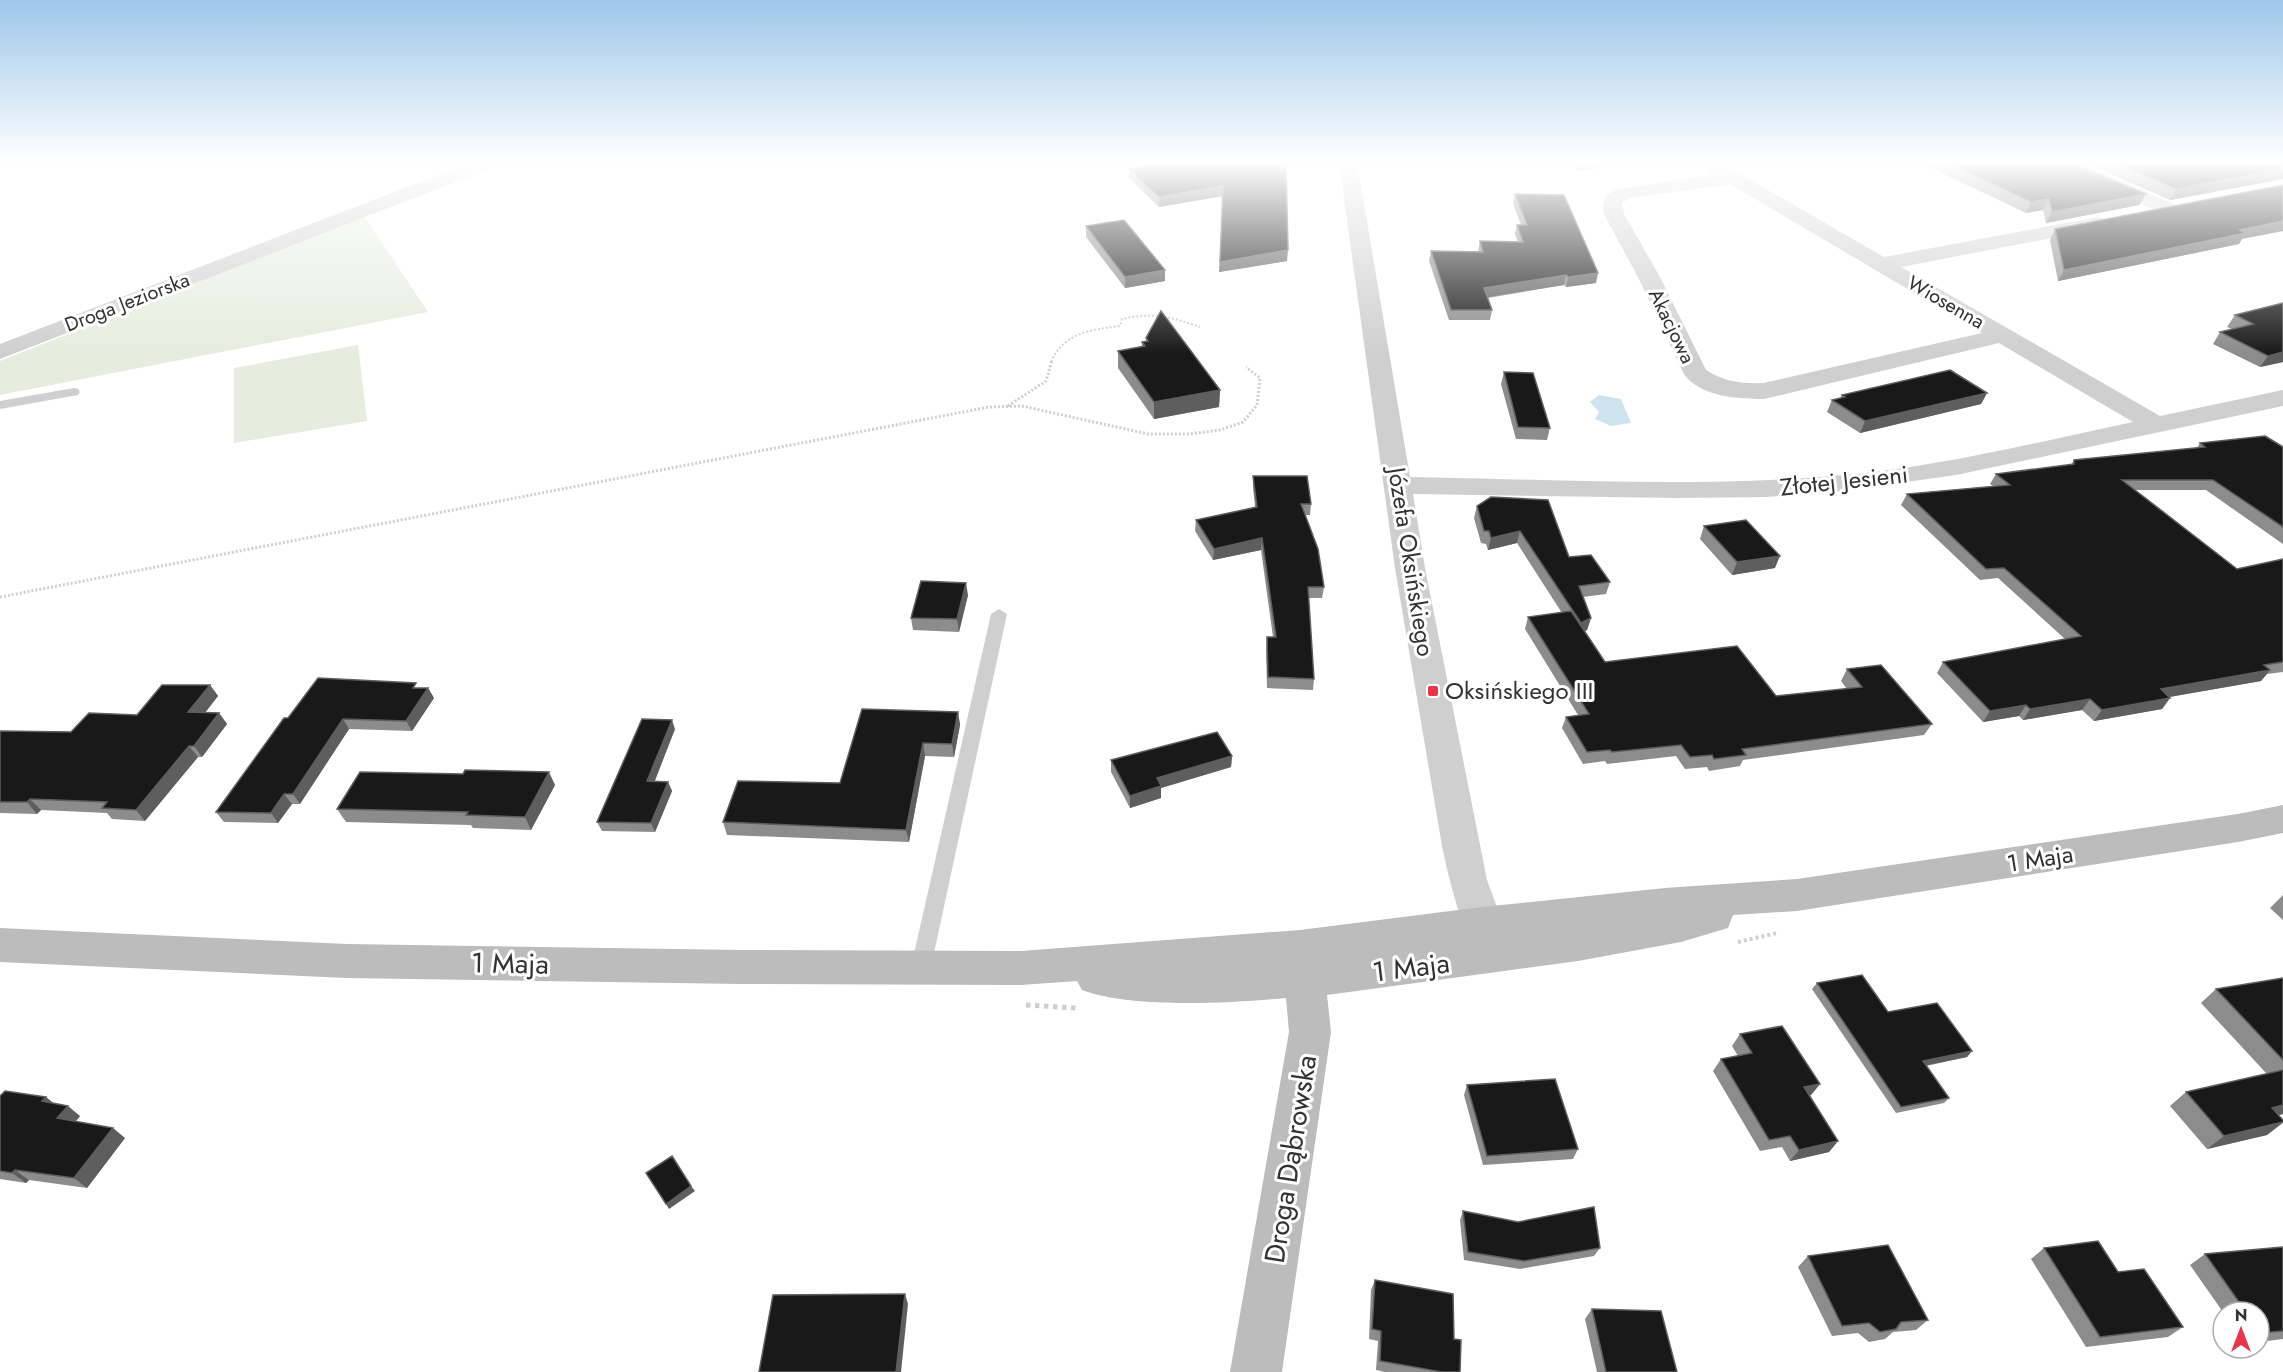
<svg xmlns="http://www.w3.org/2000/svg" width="2283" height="1372" font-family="Jost,sans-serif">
<rect width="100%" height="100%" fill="#fff"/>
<path fill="#e6ecde" d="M364 216 428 312 0 395V361Z
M358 345 367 421 234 443V368Z"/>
<path fill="#cde3ee" d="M1599 395 1621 399 1631 423 1611 426 1595 419 1599 412 1590 402Z"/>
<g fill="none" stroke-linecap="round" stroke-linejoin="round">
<path stroke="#cfcfcf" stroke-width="2" stroke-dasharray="2 2" stroke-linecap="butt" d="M1051 362C1064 332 1091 330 1120 326L1122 319C1151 312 1173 317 1200 327"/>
<path stroke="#cfcfcf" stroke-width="3" stroke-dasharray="2 2" stroke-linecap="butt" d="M1008 406 1046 381 1052 360
M0 597 989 407 1022 406 1148 434H1188L1220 430 1243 422 1257 405 1260 378 1246 367"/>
<path stroke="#cfcfcf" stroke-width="4" stroke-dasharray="3 3" stroke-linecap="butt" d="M1738 942 1777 933"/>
<path stroke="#cfcfcf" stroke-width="5" stroke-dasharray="4.5 4.5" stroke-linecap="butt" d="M1026 1005 1076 1008"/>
<path fill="#cfcfcf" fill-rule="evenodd" d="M74 388 78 389 80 392 78 395 0 409V401Z
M999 609 1007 614 931 967 928 973 921 976 914 973 911 967 991 614Z"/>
<path fill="#cfcfcf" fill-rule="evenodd" d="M472 162H498L496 166 0 359V344Z
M1339 162H1357L1410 477C1551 479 1693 488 1833 476 1934 468 2034 443 2133 422L1999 343 1764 399C1739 399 1700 397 1684 374L1638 277 1604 214C1601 199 1605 195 1618 189L1714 175 1705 167 1712 162 1721 163 1884 257 2098 217 2105 219 2108 223 2105 227 2098 229 1901 267 2160 416 2283 390V406L1956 475 1836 492 1766 497 1677 498 1413 494 1425 568 1487 880 1513 950 1507 962 1493 967 1479 962C1461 926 1450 885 1442 846L1395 568ZM1730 184 1982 333 1764 383C1742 384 1725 382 1706 370L1660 277 1624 214 1622 203 1630 198Z
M2053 162H2078L2176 205 2179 209 2176 213H2162L2055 166Z"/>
<path fill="#bcbcbc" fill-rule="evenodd" d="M2283 805V833L2238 842 1797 911 1733 915 1728 928 1681 942 1578 961 1327 995 1331 1032 1282 1372H1230L1289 1032 1286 998C1229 1003 1134 1009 1082 990L1077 981 1021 985 741 984 347 978 0 962V928L347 944 741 950 1021 951 1300 930 1482 907 1665 888 1797 879 2238 814Z"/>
</g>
<path fill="#8c8c8c" d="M1152 162H1286L1287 261 1219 272 1223 196 1159 207 1129 178V169L1152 165Z
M1565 162H1632L1579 171Z
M1929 162H2070L2146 194 2139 205 2046 223 2043 210 2026 213 1927 166Z
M2083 162H2283V179L2170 200Z
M1515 194 1596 283 1566 287 1564 285 1488 298 1492 310 1490 320H1449L1429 261 1431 251 1478 252 1480 241 1518 242 1515 234 1517 225H1521L1513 203Z
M1086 226 1165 281 1125 288 1086 237Z
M2055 229 2242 239 2239 244 2058 281 2050 240Z
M2283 303V362L2260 367 2213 344 2220 332 2232 329 2227 327 2235 315Z
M1146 338 1220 390 1219 407 1154 419 1118 368V351L1142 347V342L1146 341Z
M1504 372 1550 428 1547 440 1516 439 1501 384Z
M1987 393 1981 404 1860 433 1827 412 1832 400 1840 398 1842 395Z
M2200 443 2283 447V544L2206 490H2135L2237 569 2283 559V672L2267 674 2261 681 2169 697 2170 698 2162 709 2094 721 2082 710 2023 720 2019 716 1983 722 1937 673 1943 662 2065 639 1998 578 1980 580 1901 505 1907 494 1993 486 1990 484 1996 474 2071 465 2074 460 2197 448Z
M1253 476 1311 504 1310 515H1305L1324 587 1322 598H1308L1314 679 1313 690 1267 688 1266 648 1267 637H1273L1261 550 1213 560 1195 531 1196 520 1255 507 1253 487Z
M1477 506 1569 557 1610 582 1606 594 1583 597 1591 618 1587 630 1585 631 1605 662 1776 696 1847 689 1841 681 1847 669 1932 724 1924 735 1743 760 1740 766 1709 771 1707 767 1685 769 1676 756 1607 764 1605 761 1583 764 1562 728 1566 717 1578 715 1525 629 1528 617 1562 613 1517 543 1488 550 1486 544 1481 543 1474 518Z
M1704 526 1775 568 1732 575 1700 539Z
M968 595 959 632 913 630 911 618Z
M210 685 218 696 205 713H219L227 724 202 757H198L145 821 112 819 107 813 41 810 37 814 0 813V731L71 732 137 715Z
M419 688H428L434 698 412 731 349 729 300 804H292L278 823 224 822 216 812 288 718Z
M958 712 960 725 954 757 925 756 909 842 727 835 723 822 840 783Z
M675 729 654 781 668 782 672 791 655 832 602 831 597 822Z
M1232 756 1231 767 1161 788V798L1130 808 1111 772V760Z
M555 785 531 830 473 828 471 825 346 822 337 809Z
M2283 895V920L2270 908Z
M2283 978V1114L2279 1115 2283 1120V1123L2267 1135 2207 1149 2170 1106 2186 1092 2267 1074 2201 1003 2216 989Z
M1817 983 1888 1012 1972 1051 1967 1057 1926 1066 1949 1098 1944 1103 1896 1113 1812 989Z
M1740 1034 1820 1084 1811 1095 1810 1096 1838 1141 1829 1152 1790 1161 1782 1147 1760 1151 1713 1071 1721 1059 1738 1056 1732 1046Z
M1467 1085 1578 1149 1573 1159 1483 1165 1464 1095Z
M0 1096 46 1097 53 1103 80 1116 76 1121 125 1138 87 1188 29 1180 26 1183 0 1179Z
M1463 1211 1600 1248 1594 1256 1520 1269 1464 1260 1460 1220Z
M2283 1247V1339L2259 1342V1312H2223L2190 1265 2205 1254Z
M2044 1248 2118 1272 2183 1327 2168 1337 2086 1347 2031 1259Z
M1808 1256 1928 1320 1916 1330 1893 1332 1885 1339 1869 1342 1858 1333 1832 1336 1798 1267Z
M1375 1280 1454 1339 1460 1372H1385L1376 1370 1378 1341 1369 1339 1371 1290Z
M1592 1309 1677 1372H1597L1585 1319Z"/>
<path fill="#5e5e5e" d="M1604 162H1632L1579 171 1580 166Z
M2283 169V179L2170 200 2176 189Z
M1223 186V196L1159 207V197Z
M2146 194 2139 205 2046 223 2052 212Z
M2049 199 2043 210 2026 213 2031 202Z
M2283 221V231L2242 239 2239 244 2058 281 2064 270Z
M1288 250 1287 261 1219 272 1220 262Z
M1165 270V281L1125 288V277Z
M1598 273 1596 283 1566 287 1568 277Z
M1566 275 1564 285 1482 298 1484 288Z
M2283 352V362L2260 367 2268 356Z
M1220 390 1219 407 1154 419V402Z
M1987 393 1981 404 1860 433 1865 421Z
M1520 531 1517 543 1488 550 1491 538Z
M1262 538 1261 550 1213 560 1214 549Z
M1780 556 1775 568 1732 575 1737 562Z
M966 583 968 595 959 632 957 619Z
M1591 618 1587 630 1577 635 1581 623Z
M2270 670 2261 681 2152 700 2161 689Z
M210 685 218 696 196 724 188 712Z
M428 688 434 698 412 731 406 721Z
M2170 698 2162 709 2094 721 2102 710Z
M2090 699 2082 710 2023 720 2030 709Z
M2026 705 2019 716 1983 722 1990 711Z
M958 712 960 725 954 757 952 744Z
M219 713 227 724 202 757 194 746Z
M343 719 349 729 300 804 293 794Z
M672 720 675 729 651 791 647 781Z
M923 743 925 756 909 842 906 830Z
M189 746 198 757 145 821 136 810Z
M1232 756 1231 767 1161 788V798L1130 808V796L1157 778Z
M549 772 555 785 531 830 525 817Z
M668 782 672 791 655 832 651 823Z
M284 794 292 804 278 823 271 813Z
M30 799 41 810 37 814 27 802Z
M1972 1051 1967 1057 1918 1067 1923 1061Z
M1820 1084 1811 1095 1796 1099 1804 1087Z
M46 1097 59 1108 42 1101Z
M2283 1105V1114L2255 1121 2272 1108Z
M68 1106 80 1116 70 1128 57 1118Z
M2283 1122 2267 1135 2207 1149 2224 1136Z
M113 1128 125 1138 87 1188 74 1178Z
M1838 1141 1829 1152 1790 1161 1799 1150Z
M15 1170 29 1180 26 1183 12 1173Z
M691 1186 695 1191 669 1209 666 1204Z
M905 1294 908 1304 901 1372H896Z"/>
<path fill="#191919" stroke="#5e5e5e" stroke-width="1.5" d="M1152 162H1286L1288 250 1220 262 1223 186 1159 197 1129 169 1155 164Z
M1574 162H1604L1580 166Z
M1945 162H2070L2146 194 2052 212 2049 199 2031 202Z
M2113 162H2283V169L2176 189Z
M2283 185V221L2240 230 2246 233 2064 270 2055 229Z
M1515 194 1564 195 1598 273 1568 277 1566 275 1484 288 1492 310H1451L1431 251 1483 252 1480 241 1523 242 1517 225H1527Z
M1124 220 1165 270 1125 277 1086 226Z
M2283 303V352L2268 356 2220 332 2253 324 2235 315Z
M1161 311 1220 390 1154 402 1118 351 1145 346 1142 342 1148 341 1146 338Z
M1950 370 1987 393 1865 421 1832 400 1845 397 1842 395Z
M1504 372 1533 373 1550 428 1518 427Z
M2265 436 2283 447V527L2213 480H2122L2237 569 2283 559V662L2264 665 2270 670 2161 689 2170 698 2102 710 2090 699 2030 709 2026 705 1990 711 1943 662 2081 636 2004 568 1986 569 1907 494 2010 485 1996 474 2074 464V460L2205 447 2200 443Z
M1253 476H1307L1311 504H1301L1318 549 1324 587H1308L1314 679 1268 677 1267 637H1276L1262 538 1214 549 1196 520 1257 507Z
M1491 497 1548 500 1569 557 1591 555 1610 582 1579 586 1591 618 1581 623 1520 531 1491 538 1489 531H1484L1477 506Z
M1746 520 1780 556 1737 562 1704 526Z
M921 581 966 583 957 619 911 618Z
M1571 611 1605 662 1737 646 1776 696 1862 687 1847 669 1881 665 1932 724 1742 749 1746 755 1714 759 1712 755 1690 757 1681 745 1612 752 1610 750 1587 752 1566 717 1589 714 1528 617Z
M318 678 416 683 413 688H428L406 721 343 719 293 794H284L271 813 216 812 284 718H288Z
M162 685H210L188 712 219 713 194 746H189L136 810 102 808 107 802 30 799 27 802H0V731L71 732 89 713 137 715Z
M862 709 958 712 952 744 923 743 906 830 723 822 738 781 840 783Z
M642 719 672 720 647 781 668 782 651 823 597 822Z
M1217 732 1232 756 1157 778 1161 786 1130 796 1111 760Z
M465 770 549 772 525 817 466 815 468 812 337 809 360 772 463 774Z
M1862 975 1888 1012 1937 1003 1972 1051 1923 1061 1949 1098 1901 1107 1817 983Z
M2283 978V1060L2216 989Z
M1782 1026 1820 1084 1804 1087 1838 1141 1799 1150 1790 1136 1769 1140 1721 1059 1752 1053 1740 1034Z
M2283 1070V1105L2272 1108 2283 1120V1122L2224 1136 2186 1092Z
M1555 1079 1578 1149 1487 1156 1467 1085Z
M5 1091 46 1097 42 1101 68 1106 57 1118 113 1128 74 1178 15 1170 12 1173 0 1171V1096Z
M672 1156 691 1186 666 1204 646 1173Z
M1594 1207 1600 1248 1524 1261 1468 1252 1463 1211 1518 1222Z
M2098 1241 2118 1272 2144 1269 2183 1327 2100 1337 2044 1248Z
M1888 1245 1928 1320 1901 1322 1896 1329 1880 1332 1869 1323 1842 1326 1808 1256Z
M2283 1247V1331L2261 1333 2259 1331V1312H2246L2205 1254Z
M1375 1280 1453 1294 1454 1339 1461 1340 1460 1372H1442L1380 1361 1381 1331 1372 1329Z
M905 1294 896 1372H759L773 1295Z
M1592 1309 1661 1311 1677 1372H1606Z"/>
<linearGradient id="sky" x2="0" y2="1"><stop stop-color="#9dc7ea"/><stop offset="0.46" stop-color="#fff"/><stop offset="1" stop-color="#fff" stop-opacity="0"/></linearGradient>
<rect width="2283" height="354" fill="url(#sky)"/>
<rect fill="#ea344a" stroke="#fff" stroke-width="2" x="1427" y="685" width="12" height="12" rx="3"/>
<g text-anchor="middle" stroke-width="6" stroke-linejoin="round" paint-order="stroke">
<g font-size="20" fill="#323232" stroke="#fff">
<text transform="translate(127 302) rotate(-21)" y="7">Droga Jeziorska</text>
<text transform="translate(1946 302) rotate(30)" y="7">Wiosenna</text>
<text transform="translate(1672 326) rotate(64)" y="7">Akacjowa</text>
</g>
<g font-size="24" fill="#323232" stroke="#fff">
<text transform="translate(1844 481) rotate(-6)" y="8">Złotej Jesieni</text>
<text transform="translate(1411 562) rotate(81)" y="8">Józefa Oksińskiego</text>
<text transform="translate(2040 859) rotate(-9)" y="8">1 Maja</text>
</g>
<g font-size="24" fill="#323232" stroke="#fff" text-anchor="start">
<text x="1445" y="699">Oksińskiego III</text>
</g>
<g font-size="28" fill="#323232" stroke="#fff">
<text transform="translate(510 963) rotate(1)" y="10">1 Maja</text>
<text transform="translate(1411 967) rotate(-7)" y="10">1 Maja</text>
<text transform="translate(1290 1159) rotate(-81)" y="10">Droga Dąbrowska</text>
</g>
</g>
<g transform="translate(2241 1330)"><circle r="28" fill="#ffffff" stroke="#adadad" stroke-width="1.5"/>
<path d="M0-4.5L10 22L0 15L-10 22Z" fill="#ea344a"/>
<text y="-9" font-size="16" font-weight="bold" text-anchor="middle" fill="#323232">N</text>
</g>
</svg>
